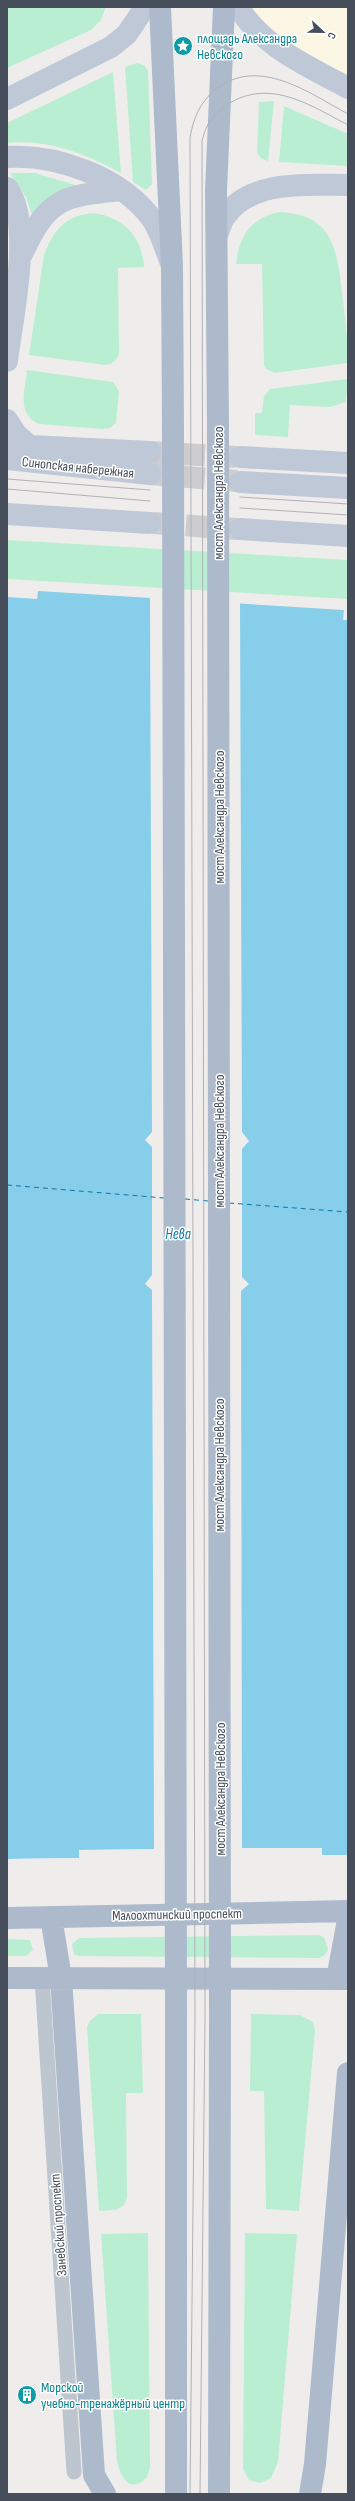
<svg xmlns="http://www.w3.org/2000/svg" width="355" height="2501" font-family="'Sofia Sans Condensed',sans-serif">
<rect width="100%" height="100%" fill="#efedec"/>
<path fill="#fbf7e4" d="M251 7H348V75L285 45 258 23Z"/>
<path fill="#baeed2" d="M7 7H106L101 20 91 30 7 68Z
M137 63 144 65 148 71 152 184 146 190 133 182 125 67Z
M113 72 121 173C85 154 49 139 7 143V123Z
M274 101 268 161 262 159 257 153 259 102Z
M284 106 348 134V166L279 162Z
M10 173H35L79 186 32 215 26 197Z
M279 212C332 214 337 248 342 292 345 316 348 339 348 363L275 373 266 369 264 365 262 264H236C239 236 251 218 279 212Z
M94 213C124 218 142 236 144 267L118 268 119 354C116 361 113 364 105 365L29 355 44 255C54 229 66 215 94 213Z
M27 370 113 382 119 391 116 423 110 428 103 429 39 424C16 413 25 391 27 370Z
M348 379 346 402 330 407 290 405 288 437 255 435V413H262L264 396 270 389Z
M7 540 348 560V599L7 579Z
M318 1935 324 1937 328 1949 325 1955 319 1958 79 1956 74 1954 72 1944 79 1938Z
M7 1939 30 1940 33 1950 26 1956H7Z
M98 2014H141L143 2093H126L127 2197C124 2212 112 2210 99 2211L87 2027 89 2022Z
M251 2014 300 2015 313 2022 315 2030 299 2211 266 2209 264 2091H250Z
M148 2233 150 2468 147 2477C131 2495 120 2477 117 2461L101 2234Z
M245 2233 297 2234 278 2462 271 2478 260 2483 249 2480 243 2469Z"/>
<path fill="#87ceeb" d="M38 591 344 610 343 620H348V1855H322L321 1848 79 1850V1858L7 1859V597L37 599Z"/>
<path fill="#efedec" d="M150 596 240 602 242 1132 249 1141 242 1149V1277L249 1284 241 1291 242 1848H322V1855H348V1857H321L320 1850 81 1852 79 1860 7 1861V1859L79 1858V1850L154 1849 152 1290 145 1284 152 1275V1147L145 1140 152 1132Z"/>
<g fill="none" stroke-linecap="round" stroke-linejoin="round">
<path stroke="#0c79a6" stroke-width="1" stroke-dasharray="5 4" stroke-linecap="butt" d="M7 1185 164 1198
M185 1199 208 1201
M229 1203 348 1212"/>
<path stroke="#cdcdcf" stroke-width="22" stroke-dasharray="22 11" stroke-linecap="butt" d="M150 452 236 457
M150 474 237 481
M153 523 237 529"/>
<path stroke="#bdc6cf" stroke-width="15" d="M42 1978 74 2472"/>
<path stroke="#bfc8d6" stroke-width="22" d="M238 7C264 48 306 65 348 88
M7 99 111 47 127 34 145 7
M7 157C57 154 121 177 152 219 160 231 165 247 170 261
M7 188C34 223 12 318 7 361
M217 235C219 230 221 223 224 218 249 179 308 185 348 185
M22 254C48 198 62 196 121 190
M7 420 16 434 30 446
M7 447 30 446 150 452
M240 457 348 463
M7 459 150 474
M240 482 348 488
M7 514 150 523
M240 529 348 536"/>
<path stroke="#acbacc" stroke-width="22" d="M160 7 172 266 173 428
M218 429 216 190 224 7
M51 1917 61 1978 94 2475 105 2494
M7 1918 348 1911
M7 1978 348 1979
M337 1979 348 1920
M176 2494V2016
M219 2494 220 2017
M310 2494 315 2464 348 2073"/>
<path stroke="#afb1b7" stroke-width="1" d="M7 479 150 490
M7 489 150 501
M240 497 348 504
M240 508 348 515
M190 2494 195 2017 190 138C193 119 200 102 215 90 258 55 309 93 348 114
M200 2494 205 2017 202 141C206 124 213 114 228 104 270 78 310 105 348 125"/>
<path stroke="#acbacc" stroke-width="22" d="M173 428 176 2016
M218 429 220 2017"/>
</g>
<defs>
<symbol id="sight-disc" viewBox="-11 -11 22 22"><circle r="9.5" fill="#0f9aa8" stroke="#fff"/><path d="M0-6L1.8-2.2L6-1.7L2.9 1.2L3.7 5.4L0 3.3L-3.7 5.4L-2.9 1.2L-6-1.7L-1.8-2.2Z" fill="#fff"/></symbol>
<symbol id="building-disc" viewBox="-11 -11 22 22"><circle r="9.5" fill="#0f9aa8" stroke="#fff"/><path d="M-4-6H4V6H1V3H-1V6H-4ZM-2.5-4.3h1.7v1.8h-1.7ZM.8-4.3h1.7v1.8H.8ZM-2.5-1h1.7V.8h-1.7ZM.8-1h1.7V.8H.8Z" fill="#fff"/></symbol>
</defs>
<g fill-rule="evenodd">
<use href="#sight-disc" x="172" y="35" width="22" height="22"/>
<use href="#building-disc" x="16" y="2384" width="22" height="22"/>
</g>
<g text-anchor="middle" stroke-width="3" stroke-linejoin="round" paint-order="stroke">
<g font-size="14" fill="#0d838f" stroke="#fff" text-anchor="start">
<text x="197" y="43">площадь Александра<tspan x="197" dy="16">Невского</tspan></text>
<text x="41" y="2392">Морской<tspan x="41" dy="16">учебно-тренажёрный центр</tspan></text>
</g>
<g font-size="14" fill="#454e5a" stroke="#fff">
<text transform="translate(78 467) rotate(6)" y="5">Синопская набережная</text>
<text transform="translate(218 493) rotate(-90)" y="5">мост Александра Невского</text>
<text transform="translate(219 817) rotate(-90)" y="5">мост Александра Невского</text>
<text transform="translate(219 1141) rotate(-90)" y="5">мост Александра Невского</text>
<text transform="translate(219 1465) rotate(-90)" y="5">мост Александра Невского</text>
<text transform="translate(220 1789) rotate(-90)" y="5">мост Александра Невского</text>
<text transform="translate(177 1914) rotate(-1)" y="5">Малоохтинский проспект</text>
<text transform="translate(58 2225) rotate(-94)" y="5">Заневский проспект</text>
</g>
<g font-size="15" font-style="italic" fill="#0c79a6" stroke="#fff">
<text x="178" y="1239">Нева</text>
</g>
</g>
<rect width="355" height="2501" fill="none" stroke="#454e5a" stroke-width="16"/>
<g transform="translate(323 32) rotate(112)" stroke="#ffffff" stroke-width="3" paint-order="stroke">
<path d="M0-3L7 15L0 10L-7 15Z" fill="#454e5a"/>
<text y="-6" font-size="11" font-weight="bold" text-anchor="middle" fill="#454e5a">С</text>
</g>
</svg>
